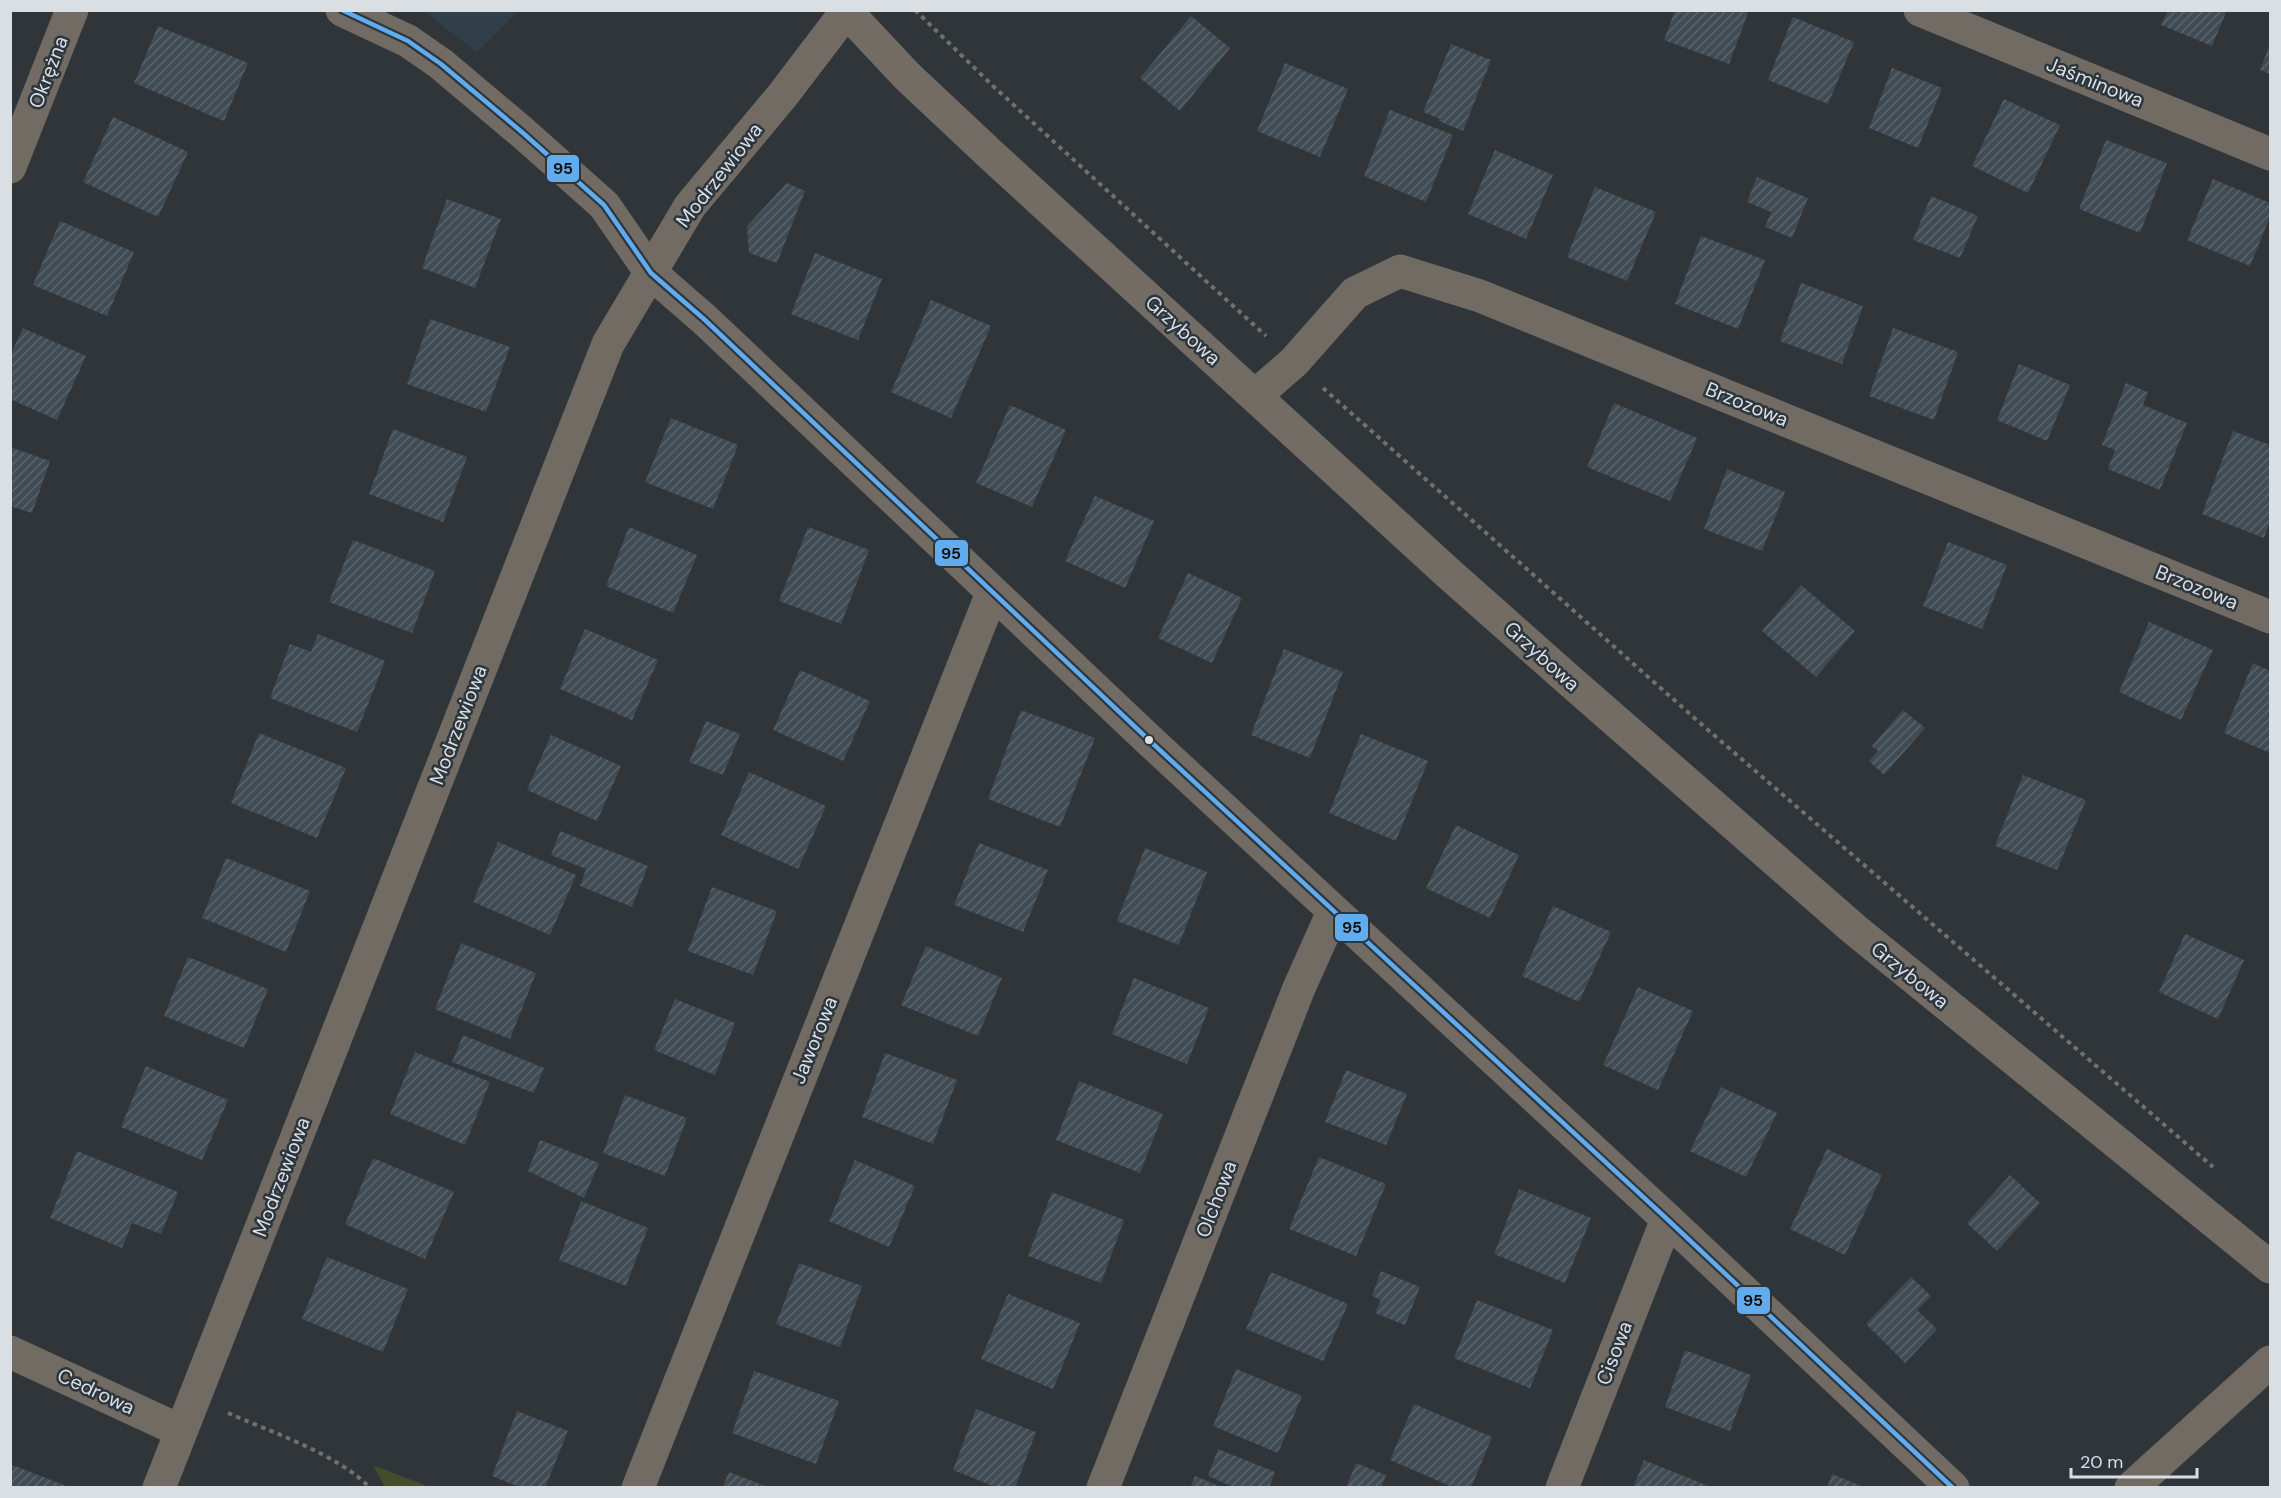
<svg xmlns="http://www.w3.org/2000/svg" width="2281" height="1498" font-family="'DM Sans',sans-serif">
<defs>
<pattern id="building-hatch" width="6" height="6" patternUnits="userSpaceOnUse" patternTransform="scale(1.5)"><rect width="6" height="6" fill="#404b54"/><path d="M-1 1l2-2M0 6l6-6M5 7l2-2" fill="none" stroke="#5b646c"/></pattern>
</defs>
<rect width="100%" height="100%" fill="#30353a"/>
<path fill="#313f49" d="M423 11H518L477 52Z"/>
<path fill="#444d29" d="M373 1465 430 1487H385Z"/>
<path fill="url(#building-hatch)" d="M1675 10H1749L1729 64 1664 40Z
M2168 10H2227L2212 46 2161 25Z
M1191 16 1230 48 1180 111 1140 78Z
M1793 17 1854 42 1828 104 1768 80Z
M158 26 248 63 224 121 134 83Z
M1451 44 1491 60 1463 131 1439 121 1440 119 1423 112Z
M2270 44V74L2260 70Z
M1285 63 1348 89 1320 157 1257 131Z
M1892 68 1942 88 1918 148 1869 128Z
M2004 99 2060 125 2028 193 1972 166Z
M1390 110 1453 135 1426 202 1364 176Z
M113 117 188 152 158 217 83 182Z
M2106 140 2167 163 2140 233 2079 209Z
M1495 150 1553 175 1526 239 1468 214Z
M1757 177 1808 198 1792 238 1765 227 1771 212 1747 202Z
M2213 179 2270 203V217L2250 266 2187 240Z
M787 183 805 191 777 263 749 253 747 226Z
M1595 187 1656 212 1627 281 1567 257Z
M1931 196 1978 216 1960 258 1913 240Z
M447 199 501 219 475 288 422 268Z
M60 221 134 252 107 316 33 285Z
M1701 236 1765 260 1738 329 1675 304Z
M815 253 882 279 858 340 791 314Z
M1801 283 1863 306 1842 364 1780 341Z
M931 300 991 326 951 418 891 392Z
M430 319 510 347 486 412 407 384Z
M23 328 86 356 57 420 10 399V356Z
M1893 328 1958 352 1934 420 1869 396Z
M2019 364 2070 385 2047 441 1997 420Z
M2126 383 2148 392 2143 405 2187 423 2160 490 2108 469 2115 450 2102 445Z
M1614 403 1697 438 1670 501 1587 467Z
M1010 405 1066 430 1032 507 976 483Z
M671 418 738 445 713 509 645 482Z
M393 429 467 457 443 522 369 494Z
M2233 431 2270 445V522L2264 538 2202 514Z
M10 447 50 461 32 513 10 506Z
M1727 469 1785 492 1762 551 1704 529Z
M1095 496 1154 521 1125 588 1065 561Z
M629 527 697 555 673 613 606 586Z
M808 527 869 550 841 624 779 601Z
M353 540 435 571 412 633 329 602Z
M1948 542 2007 565 1982 629 1923 606Z
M1188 573 1242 598 1212 663 1158 638Z
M1801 585 1855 631 1816 677 1762 631Z
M2149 622 2213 650 2181 720 2119 692Z
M585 629 658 660 632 720 560 689Z
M318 634 385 661 357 732 270 698 290 644 311 652Z
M1284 649 1343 672 1310 758 1251 735Z
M2253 663 2270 671V753L2224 733Z
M800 670 870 701 843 761 773 730Z
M1021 710 1095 738 1060 827 988 799Z
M1903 710 1925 728 1884 775 1869 761 1878 751 1872 746Z
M706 721 740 734 723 775 689 762Z
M259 733 346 768 317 838 231 803Z
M1361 734 1428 761 1396 841 1329 813Z
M551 735 621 766 597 821 527 790Z
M749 772 826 806 798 869 721 835Z
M2023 775 2086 800 2057 870 1995 846Z
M1456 825 1519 855 1490 918 1426 888Z
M560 831 648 866 632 907 580 886 586 869 551 855Z
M498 842 576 875 550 935 473 902Z
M979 843 1048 870 1023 932 954 905Z
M1145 848 1207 872 1179 945 1117 921Z
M226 858 310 891 286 952 202 918Z
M712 887 777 911 753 975 688 951Z
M1553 906 1611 932 1579 1002 1522 976Z
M2185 934 2244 960 2218 1019 2159 992Z
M461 943 536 973 510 1039 435 1009Z
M926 946 1002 978 978 1036 901 1005Z
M188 957 268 989 244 1048 164 1016Z
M1134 978 1209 1008 1187 1064 1112 1034Z
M1638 987 1693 1011 1658 1090 1603 1065Z
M675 999 735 1023 715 1075 654 1050Z
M463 1035 544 1068 534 1093 452 1062Z
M415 1052 490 1082 465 1145 390 1114Z
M885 1053 957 1080 933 1144 862 1117Z
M146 1066 228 1100 202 1160 121 1127Z
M1346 1070 1407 1094 1386 1145 1325 1122Z
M1079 1081 1163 1114 1140 1173 1056 1140Z
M1721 1087 1777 1113 1746 1177 1690 1151Z
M625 1095 687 1118 665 1176 603 1153Z
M540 1140 599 1163 584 1198 528 1171Z
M1827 1149 1882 1175 1845 1255 1790 1229Z
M77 1151 178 1192 161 1234 132 1223 122 1248 50 1218Z
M1319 1157 1386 1184 1356 1256 1289 1229Z
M373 1158 454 1192 425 1259 345 1224Z
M855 1160 915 1186 889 1247 829 1221Z
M2010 1175 2040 1203 1997 1251 1967 1223Z
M1519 1189 1591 1218 1565 1283 1494 1254Z
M1052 1192 1124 1220 1101 1283 1028 1256Z
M581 1201 648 1228 626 1286 559 1260Z
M327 1257 408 1289 383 1352 302 1319Z
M799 1263 862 1286 840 1347 776 1324Z
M1381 1271 1420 1287 1405 1325 1375 1313 1381 1300 1372 1296Z
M1271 1272 1348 1304 1323 1361 1246 1329Z
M1911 1277 1931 1296 1917 1310 1937 1329 1905 1363 1866 1324Z
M1008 1294 1080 1323 1053 1389 981 1359Z
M1477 1300 1553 1330 1530 1388 1454 1358Z
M1685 1350 1751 1375 1730 1431 1665 1407Z
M1236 1369 1302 1396 1278 1453 1213 1426Z
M754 1371 839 1401 816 1464 732 1433Z
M1414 1404 1492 1437 1471 1488H1455L1390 1460Z
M976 1409 1036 1432 1015 1488H998L953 1470Z
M517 1411 568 1431 545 1488H522L492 1476Z
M1218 1449 1275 1472 1269 1488H1236L1208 1476Z
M1644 1460 1711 1487V1488H1633Z
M1356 1463 1386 1475 1381 1488H1346Z
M10 1464 69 1487V1488H10Z
M729 1472 768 1487 767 1488H722Z
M1832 1474 1864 1487V1488H1827Z
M1195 1476 1221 1487V1488H1190Z"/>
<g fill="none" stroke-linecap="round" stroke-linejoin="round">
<path stroke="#72706d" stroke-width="4" stroke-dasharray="4.5 4.5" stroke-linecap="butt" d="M915 10 993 86 1266 336
M1323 388 1700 723 2213 1167
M228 1413C271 1432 338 1454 370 1488"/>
<path stroke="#716b63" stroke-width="33" d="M342 10 408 41 441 64 523 133 604 205 651 273 705 320 1150 741 1667 1219 1953 1488
M1920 10 2270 154
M10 167 72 10
M1255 396 1294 362 1355 293 1400 271 1480 296 2270 617
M10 1352 181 1431
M159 1488 608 344 690 206 782 96 846 12
M638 1488 992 593
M1103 1488 1299 988 1333 912
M1562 1488 1667 1219
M2131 1488 2270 1362"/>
<path stroke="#726c65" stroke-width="33" d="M845 10 907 76 990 154 1447 572 1570 681 1854 929 2270 1267"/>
<defs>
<path id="bus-1" d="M342 10 408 41 441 64 523 133 604 205 651 273 705 320 1150 741 1667 1219 1953 1488"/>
</defs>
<use href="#bus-1" stroke="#2d363d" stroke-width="9"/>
<use href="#bus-1" stroke="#60acee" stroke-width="4.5"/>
</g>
<circle fill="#dadfe4" stroke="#2d363d" stroke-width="2" cx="1149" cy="740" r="5"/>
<g text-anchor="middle" stroke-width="5" stroke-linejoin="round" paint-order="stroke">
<g font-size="20" fill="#dadfe4" stroke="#2d363d">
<text transform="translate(48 72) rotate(-69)" y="7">Okrężna</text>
<text transform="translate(2095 82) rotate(22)" y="7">Jaśminowa</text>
<text transform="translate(719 175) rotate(-52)" y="7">Modrzewiowa</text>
<text transform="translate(1183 330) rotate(42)" y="7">Grzybowa</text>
<text transform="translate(1747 404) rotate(22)" y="7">Brzozowa</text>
<text transform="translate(2197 587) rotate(22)" y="7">Brzozowa</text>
<text transform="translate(1542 656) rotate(42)" y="7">Grzybowa</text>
<text transform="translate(458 725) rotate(-69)" y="7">Modrzewiowa</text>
<text transform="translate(1910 975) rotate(39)" y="7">Grzybowa</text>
<text transform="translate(814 1040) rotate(-68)" y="7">Jaworowa</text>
<text transform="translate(281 1177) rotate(-69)" y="7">Modrzewiowa</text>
<text transform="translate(1216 1199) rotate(-69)" y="7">Olchowa</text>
<text transform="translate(1614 1353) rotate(-69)" y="7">Cisowa</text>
<text transform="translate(96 1391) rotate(25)" y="7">Cedrowa</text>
</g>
</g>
<g stroke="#2d363d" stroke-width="2">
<rect x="546" y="154" width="34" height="29" rx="6" fill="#60acee"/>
<rect x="934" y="539" width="35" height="28" rx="6" fill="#60acee"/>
<rect x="1334" y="913" width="35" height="29" rx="6" fill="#60acee"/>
<rect x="1736" y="1286" width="35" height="29" rx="6" fill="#60acee"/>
</g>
<g font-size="16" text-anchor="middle" font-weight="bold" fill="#111">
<text x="563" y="174">95</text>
<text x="951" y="559">95</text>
<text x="1352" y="933">95</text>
<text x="1753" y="1306">95</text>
</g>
<rect width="2281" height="1498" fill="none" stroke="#dadfe4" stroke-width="24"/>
<path d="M2071 1468v9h126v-9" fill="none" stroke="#dadfe4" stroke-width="3"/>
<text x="2080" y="1468" font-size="18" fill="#dadfe4" stroke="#2d363d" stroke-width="4.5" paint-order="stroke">20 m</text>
</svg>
